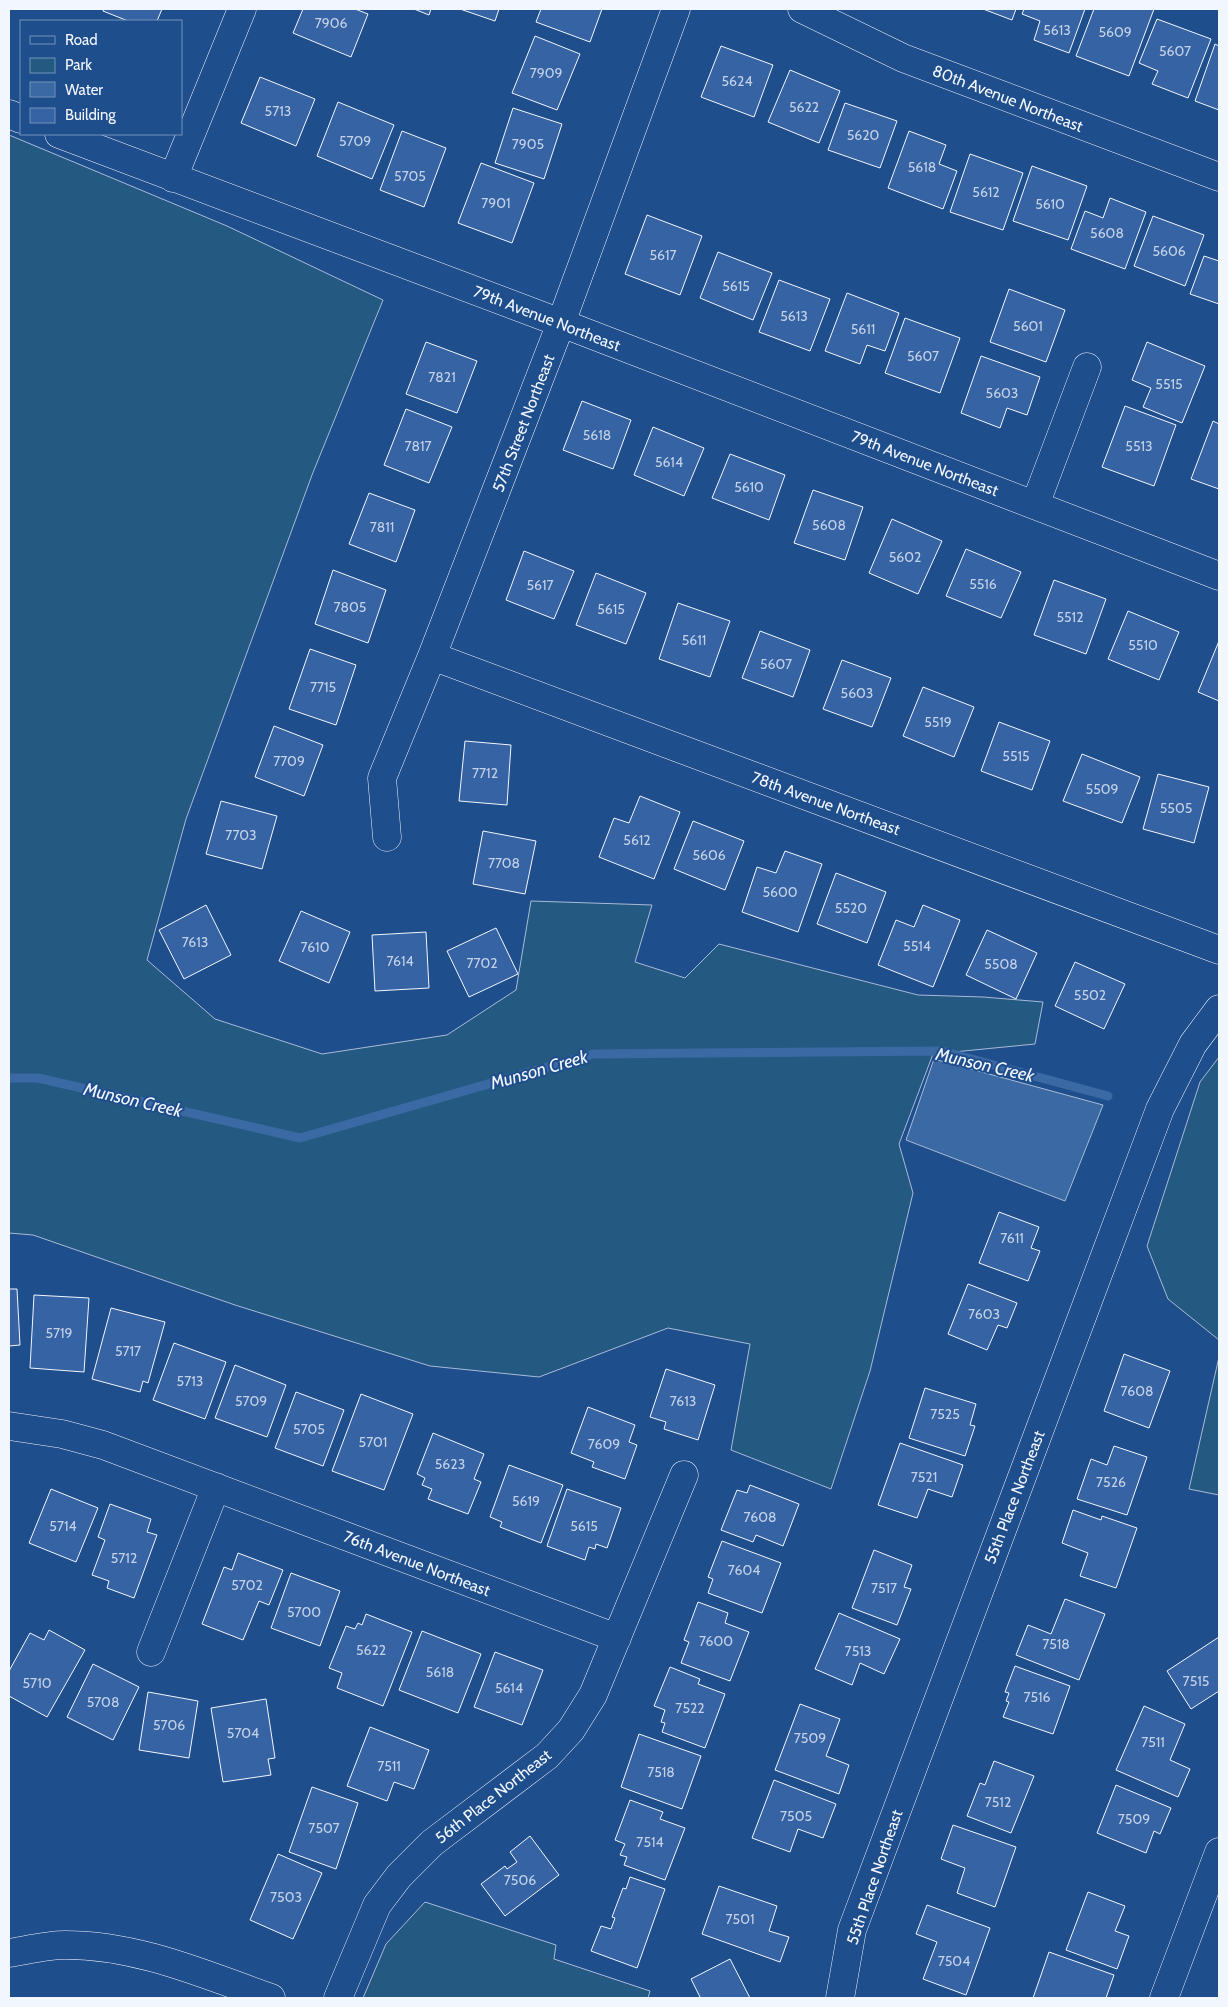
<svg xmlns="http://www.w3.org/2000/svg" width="1228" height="2007" font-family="Cabin,sans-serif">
<rect width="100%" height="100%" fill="#1f4e8c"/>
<path fill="#245a82" stroke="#a8bbd7" d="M9 135 227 226 383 300 312 475 186 819 147 960 215 1019 322 1054 447 1035 516 990 531 901 652 905 635 962 685 978 719 944 918 995 983 997 1043 1002 1035 1044 933 1054 899 1144 913 1193 870 1371 831 1489 731 1450 750 1344 668 1328 539 1377 430 1366 235 1305 33 1235 9 1233Z
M1219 1057V1340L1168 1299 1147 1246 1200 1082Z
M1219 1357V1495L1189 1489Z
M425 1902 556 1945 554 1959 650 1991 648 1998H363L386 1944Z"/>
<path fill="#3b69a3" stroke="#a8bbd7" d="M934 1059 1103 1105 1065 1201 906 1140Z"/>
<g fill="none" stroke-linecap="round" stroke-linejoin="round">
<path stroke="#3b69a3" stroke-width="9" d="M9 1078H38L300 1138 593 1054 942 1051 1108 1096"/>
</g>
<path fill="#3563a3" stroke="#f2f6ff" d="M104 9H162L157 21H128L103 11Z
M303 9H355L368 14 351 57 293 33Z
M414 9H431L429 15Z
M460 9H499L495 21Z
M541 9H602L590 42 536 22Z
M983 9H1016L1012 20Z
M1024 9H1085L1069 53 1034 40 1040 21 1022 14Z
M1094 9H1154L1129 76 1076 56Z
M1157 19 1211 39 1188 98 1152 84 1158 71 1139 63Z
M535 36 580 54 557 110 512 93Z
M1215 44 1219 46V110L1195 101Z
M721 46 773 65 754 117 701 97Z
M790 70 840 91 819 143 768 122Z
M260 77 315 99 296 146 241 123Z
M338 102 394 125 372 179 317 156Z
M845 103 897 121 880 168 828 150Z
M513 108 562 124 544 179 495 163Z
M402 131 446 148 424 207 380 190Z
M909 131 946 145 939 164 957 171 943 209 888 188Z
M970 154 1023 173 1003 230 950 212Z
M481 163 534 183 512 243 458 223Z
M1032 166 1087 186 1068 240 1013 221Z
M1110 198 1146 212 1125 269 1071 249 1085 211 1103 218Z
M647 215 702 236 680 295 625 274Z
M1153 216 1204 235 1185 286 1134 266Z
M718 252 772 273 753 320 700 298Z
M1204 256 1219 261V304L1190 294Z
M779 280 830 299 810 351 759 332Z
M1009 289 1065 310 1046 362 990 342Z
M847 293 899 313 885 351 867 345 860 364 825 351Z
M905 318 960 338 940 393 885 373Z
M426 342 477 361 457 413 406 394Z
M1147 342 1205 366 1182 423 1143 407 1151 388 1132 380Z
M981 356 1040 377 1027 415 1007 408 1000 428 961 413Z
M582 401 631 420 613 469 563 450Z
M1125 406 1176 425 1154 486 1102 467Z
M406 409 452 427 429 483 384 465Z
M1213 421 1219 424V489L1191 479Z
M653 427 704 448 684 496 634 475Z
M730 454 785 475 769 520 712 498Z
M813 490 863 507 845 560 794 543Z
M369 493 415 510 396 562 349 544Z
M892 519 942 541 918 594 869 573Z
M966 549 1021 572 1001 618 946 596Z
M524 551 574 571 554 619 506 600Z
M333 570 386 590 368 643 315 624Z
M596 573 646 593 626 644 576 625Z
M1054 580 1106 599 1086 654 1034 635Z
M678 603 730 621 710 677 659 659Z
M1128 611 1179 632 1159 680 1108 659Z
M760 631 810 650 793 697 742 678Z
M1219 641V701L1198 692Z
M310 649 356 665 336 725 289 709Z
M842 660 891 678 872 727 823 709Z
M923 687 974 707 954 757 903 736Z
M999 722 1050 741 1032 790 981 771Z
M274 726 323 745 304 796 255 777Z
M465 741 511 745 507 805 459 801Z
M1082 754 1140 777 1122 823 1063 801Z
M1158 774 1209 787 1194 843 1143 829Z
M640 796 680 812 654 879 599 857 614 818 629 823Z
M221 801 277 816 262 869 206 854Z
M693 821 744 841 725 890 674 869Z
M483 831 536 841 525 894 473 884Z
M785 851 822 864 798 932 742 912 757 867 776 873Z
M836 873 886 892 867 943 817 924Z
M206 905 231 955 184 979 159 930Z
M923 905 960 920 933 987 878 965 896 920 914 927Z
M301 911 350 932 329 983 279 961Z
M496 928 518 974 469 997 447 951Z
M987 930 1037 953 1016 999 966 975Z
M426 932 429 988 375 991 372 935Z
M1075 962 1125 984 1104 1029 1055 1006Z
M999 1212 1039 1227 1031 1248 1040 1251 1028 1281 979 1263Z
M968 1284 1017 1303 1007 1328 998 1325 987 1350 948 1334Z
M9 1289H17L20 1345 9 1346Z
M34 1295 89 1298 84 1372 30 1368Z
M111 1308 165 1322 148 1383 143 1381 140 1392 92 1379Z
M174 1343 226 1362 205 1419 153 1400Z
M1124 1354 1170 1371 1149 1428 1104 1411Z
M235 1365 286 1385 267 1437 215 1418Z
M666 1369 715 1385 698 1440 664 1429 666 1422 650 1417Z
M925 1388 976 1404 970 1425 975 1426 965 1456 909 1438Z
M296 1392 344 1410 323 1466 275 1448Z
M361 1394 413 1414 384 1490 332 1471Z
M588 1407 635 1425 629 1442 637 1445 625 1479 592 1467 594 1462 571 1453Z
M433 1433 484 1454 474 1479 481 1482 468 1514 428 1499 432 1489 422 1485 425 1478 417 1474Z
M900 1443 963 1465 952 1497 928 1489 917 1518 878 1505Z
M1114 1446 1147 1457 1127 1515 1077 1499 1091 1459 1107 1465Z
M509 1465 563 1485 541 1543 500 1527 502 1522 490 1517Z
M750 1485 799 1504 783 1546 756 1535 753 1542 721 1530 737 1490 747 1493Z
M51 1489 98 1508 76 1562 29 1543Z
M567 1489 621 1508 607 1548 596 1544 595 1549 589 1547 585 1560 547 1546Z
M110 1504 151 1519 147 1532 157 1535 134 1598 107 1588 109 1581 92 1575 105 1540 98 1537Z
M1073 1510 1101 1520 1102 1516 1137 1528 1116 1588 1080 1576 1088 1553 1062 1543Z
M722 1541 781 1563 762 1613 708 1593 713 1579 708 1577Z
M874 1550 912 1565 904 1587 911 1589 897 1625 852 1608Z
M238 1553 283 1570 269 1605 259 1601 243 1640 202 1624 224 1567 232 1570Z
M291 1573 340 1591 320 1646 271 1628Z
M1065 1599 1105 1614 1079 1680 1016 1655 1028 1625 1051 1634Z
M698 1602 728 1613 725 1623 749 1632 730 1681 681 1663 689 1642 684 1640Z
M839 1613 900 1639 884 1674 860 1663 852 1685 815 1669Z
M366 1614 412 1632 383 1706 337 1688 342 1673 329 1668 346 1626 355 1629 358 1623 362 1625Z
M49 1630 85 1650 47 1717 9 1696V1671L30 1633 44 1640Z
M422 1631 481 1654 458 1713 399 1690Z
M1219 1637V1691L1191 1709 1167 1671Z
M495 1652 543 1670 522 1725 474 1707Z
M93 1664 139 1687 113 1740 67 1717Z
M1015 1666 1070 1686 1053 1734 1003 1717 1009 1702 1006 1701 1009 1693 1005 1692Z
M670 1667 700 1679 698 1684 725 1694 705 1748 662 1732 665 1723 661 1722 665 1710 654 1706Z
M148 1692 198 1701 189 1758 139 1750Z
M266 1699 275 1758 268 1759 271 1775 223 1782 211 1708Z
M800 1704 840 1719 826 1756 849 1765 839 1794 775 1770Z
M1144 1706 1185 1724 1170 1760 1190 1769 1178 1797 1116 1770Z
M370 1727 429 1750 414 1789 394 1782 387 1801 347 1786Z
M639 1734 701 1756 682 1809 621 1787Z
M994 1761 1034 1776 1011 1833 967 1816 980 1783 985 1785Z
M774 1780 836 1804 823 1838 798 1829 790 1852 752 1838Z
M1116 1785 1171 1808 1160 1834 1154 1831 1146 1853 1097 1833Z
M312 1787 358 1803 336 1869 289 1852Z
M630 1800 663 1812 660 1819 685 1828 665 1880 624 1865 627 1857 620 1855 625 1844 615 1840Z
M953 1825 1016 1847 995 1907 957 1893 965 1868 941 1859Z
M530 1836 559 1875 505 1916 481 1884 505 1866 507 1869 517 1862 510 1852Z
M278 1854 322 1873 293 1939 250 1920Z
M630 1877 665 1889 637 1968 591 1951 601 1926 611 1929 615 1918 612 1917 623 1888 626 1889Z
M719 1886 777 1906 769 1931 789 1937 780 1962 702 1934Z
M1088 1892 1125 1906 1115 1931 1129 1936 1117 1969 1066 1950Z
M927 1905 990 1928 966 1995 923 1979 937 1942 916 1934Z
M1049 1952 1114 1975 1106 1998H1033Z
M730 1959 750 1998H698L700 1997 691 1979Z"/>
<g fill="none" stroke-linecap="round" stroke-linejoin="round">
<defs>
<path id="minor" d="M802 9 903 58 1219 177
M9 114 21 119
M59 134 561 323 1219 576
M173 178 242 9
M1035 505 1087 367
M432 656 1219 950
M387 837 382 778 432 656 561 323 676 9
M9 1426 62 1434 103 1445 617 1638
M151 1652 216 1487
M9 1953C27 1950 47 1945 65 1945 138 1945 203 1974 271 1998
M338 1998 377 1905 399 1876 432 1843 547 1756 571 1730 593 1695 684 1475
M840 1998 852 1930 1160 1109 1193 1044 1219 1009
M1164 1998 1219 1852"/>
</defs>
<use href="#minor" stroke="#f2f6ff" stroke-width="29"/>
<use href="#minor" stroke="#1f4e8c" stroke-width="28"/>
</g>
<g text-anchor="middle" stroke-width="4" stroke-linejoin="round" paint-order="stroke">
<g font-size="14" fill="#c3d1e8">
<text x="331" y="28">7906</text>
<text x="1057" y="35">5613</text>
<text x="1115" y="37">5609</text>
<text x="1175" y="56">5607</text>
<text x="546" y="78">7909</text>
<text x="737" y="86">5624</text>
<text x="804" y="112">5622</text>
<text x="278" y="116">5713</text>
<text x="863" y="140">5620</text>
<text x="355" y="146">5709</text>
<text x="528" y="149">7905</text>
<text x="922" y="172">5618</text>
<text x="410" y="181">5705</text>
<text x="986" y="197">5612</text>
<text x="496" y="208">7901</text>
<text x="1050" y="209">5610</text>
<text x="1107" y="238">5608</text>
<text x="1169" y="256">5606</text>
<text x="663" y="260">5617</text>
<text x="736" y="291">5615</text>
<text x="794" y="321">5613</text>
<text x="1028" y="331">5601</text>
<text x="863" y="334">5611</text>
<text x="923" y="361">5607</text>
<text x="442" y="382">7821</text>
<text x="1169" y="389">5515</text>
<text x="1002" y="398">5603</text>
<text x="597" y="440">5618</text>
<text x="418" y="451">7817</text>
<text x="1139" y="451">5513</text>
<text x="669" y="467">5614</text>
<text x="749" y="492">5610</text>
<text x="829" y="530">5608</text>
<text x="382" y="532">7811</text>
<text x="905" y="562">5602</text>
<text x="983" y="589">5516</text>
<text x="540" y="590">5617</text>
<text x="350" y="612">7805</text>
<text x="611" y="614">5615</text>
<text x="1070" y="622">5512</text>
<text x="694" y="645">5611</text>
<text x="1143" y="650">5510</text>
<text x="776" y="669">5607</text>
<text x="323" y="692">7715</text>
<text x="857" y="698">5603</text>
<text x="938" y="727">5519</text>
<text x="1016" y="761">5515</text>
<text x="289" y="766">7709</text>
<text x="485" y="778">7712</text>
<text x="1102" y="794">5509</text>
<text x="1176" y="813">5505</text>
<text x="241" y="840">7703</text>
<text x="637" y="845">5612</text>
<text x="709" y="860">5606</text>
<text x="504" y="868">7708</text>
<text x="780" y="897">5600</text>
<text x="851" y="913">5520</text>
<text x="195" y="947">7613</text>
<text x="917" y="951">5514</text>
<text x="315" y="952">7610</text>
<text x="400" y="966">7614</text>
<text x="482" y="968">7702</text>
<text x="1001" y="969">5508</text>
<text x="1090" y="1000">5502</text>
<text x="1012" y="1243">7611</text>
<text x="984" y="1319">7603</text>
<text x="59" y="1338">5719</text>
<text x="128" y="1356">5717</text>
<text x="190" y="1386">5713</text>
<text x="1137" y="1396">7608</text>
<text x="251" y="1406">5709</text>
<text x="683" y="1406">7613</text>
<text x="945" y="1419">7525</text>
<text x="309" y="1434">5705</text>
<text x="373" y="1447">5701</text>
<text x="604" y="1449">7609</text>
<text x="450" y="1469">5623</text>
<text x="924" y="1482">7521</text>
<text x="1111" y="1487">7526</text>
<text x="526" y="1506">5619</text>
<text x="760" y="1522">7608</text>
<text x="63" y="1531">5714</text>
<text x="584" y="1531">5615</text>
<text x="124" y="1563">5712</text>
<text x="744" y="1575">7604</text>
<text x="247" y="1590">5702</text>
<text x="884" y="1593">7517</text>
<text x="304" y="1617">5700</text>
<text x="716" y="1646">7600</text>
<text x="1056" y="1649">7518</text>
<text x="371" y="1655">5622</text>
<text x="858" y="1656">7513</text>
<text x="440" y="1677">5618</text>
<text x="1196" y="1686">7515</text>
<text x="37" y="1688">5710</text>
<text x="509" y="1693">5614</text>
<text x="1037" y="1702">7516</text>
<text x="103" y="1707">5708</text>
<text x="690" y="1713">7522</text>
<text x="169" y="1730">5706</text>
<text x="243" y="1738">5704</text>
<text x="810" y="1743">7509</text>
<text x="1153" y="1747">7511</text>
<text x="389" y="1771">7511</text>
<text x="661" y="1777">7518</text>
<text x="998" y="1807">7512</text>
<text x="796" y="1821">7505</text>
<text x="1134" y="1824">7509</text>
<text x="324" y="1833">7507</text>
<text x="650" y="1847">7514</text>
<text x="520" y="1885">7506</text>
<text x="286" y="1902">7503</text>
<text x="740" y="1924">7501</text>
<text x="954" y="1966">7504</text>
</g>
<g font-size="16" fill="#f2f6ff" stroke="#1f4e8c">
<text transform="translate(1008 98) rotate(21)" y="6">80th Avenue Northeast</text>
<text transform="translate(547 318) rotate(21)" y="6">79th Avenue Northeast</text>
<text transform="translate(523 423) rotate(-69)" y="6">57th Street Northeast</text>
<text transform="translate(925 463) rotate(21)" y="6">79th Avenue Northeast</text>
<text transform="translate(826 803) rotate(20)" y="6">78th Avenue Northeast</text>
<text transform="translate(1014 1497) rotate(-69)" y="6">55th Place Northeast</text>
<text transform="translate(417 1563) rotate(21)" y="6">76th Avenue Northeast</text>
<text transform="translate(493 1796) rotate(-38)" y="6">56th Place Northeast</text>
<text transform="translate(874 1877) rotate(-71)" y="6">55th Place Northeast</text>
</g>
<g font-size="18" font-style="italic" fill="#f2f6ff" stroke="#1f4e8c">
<text transform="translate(985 1065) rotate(13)" y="6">Munson Creek</text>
<text transform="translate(539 1070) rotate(-16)" y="6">Munson Creek</text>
<text transform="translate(133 1100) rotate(13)" y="6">Munson Creek</text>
</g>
</g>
<rect width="1228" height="2007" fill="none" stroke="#f2f6ff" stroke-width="20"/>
<rect x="20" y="20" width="162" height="115" fill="#1f4e8c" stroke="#7391ba"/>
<rect x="30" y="36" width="25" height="8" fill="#1f4e8c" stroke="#7391ba"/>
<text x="65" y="45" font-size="15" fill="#f2f6ff">Road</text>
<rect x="30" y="58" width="25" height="15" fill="#245a82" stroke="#7391ba"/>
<text x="65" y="70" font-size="15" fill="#f2f6ff">Park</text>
<rect x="30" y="82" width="25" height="15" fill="#3b69a3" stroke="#7391ba"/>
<text x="65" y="95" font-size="15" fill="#f2f6ff">Water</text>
<rect x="30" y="108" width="25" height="15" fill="#3563a3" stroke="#7391ba"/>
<text x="65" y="120" font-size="15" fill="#f2f6ff">Building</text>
</svg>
